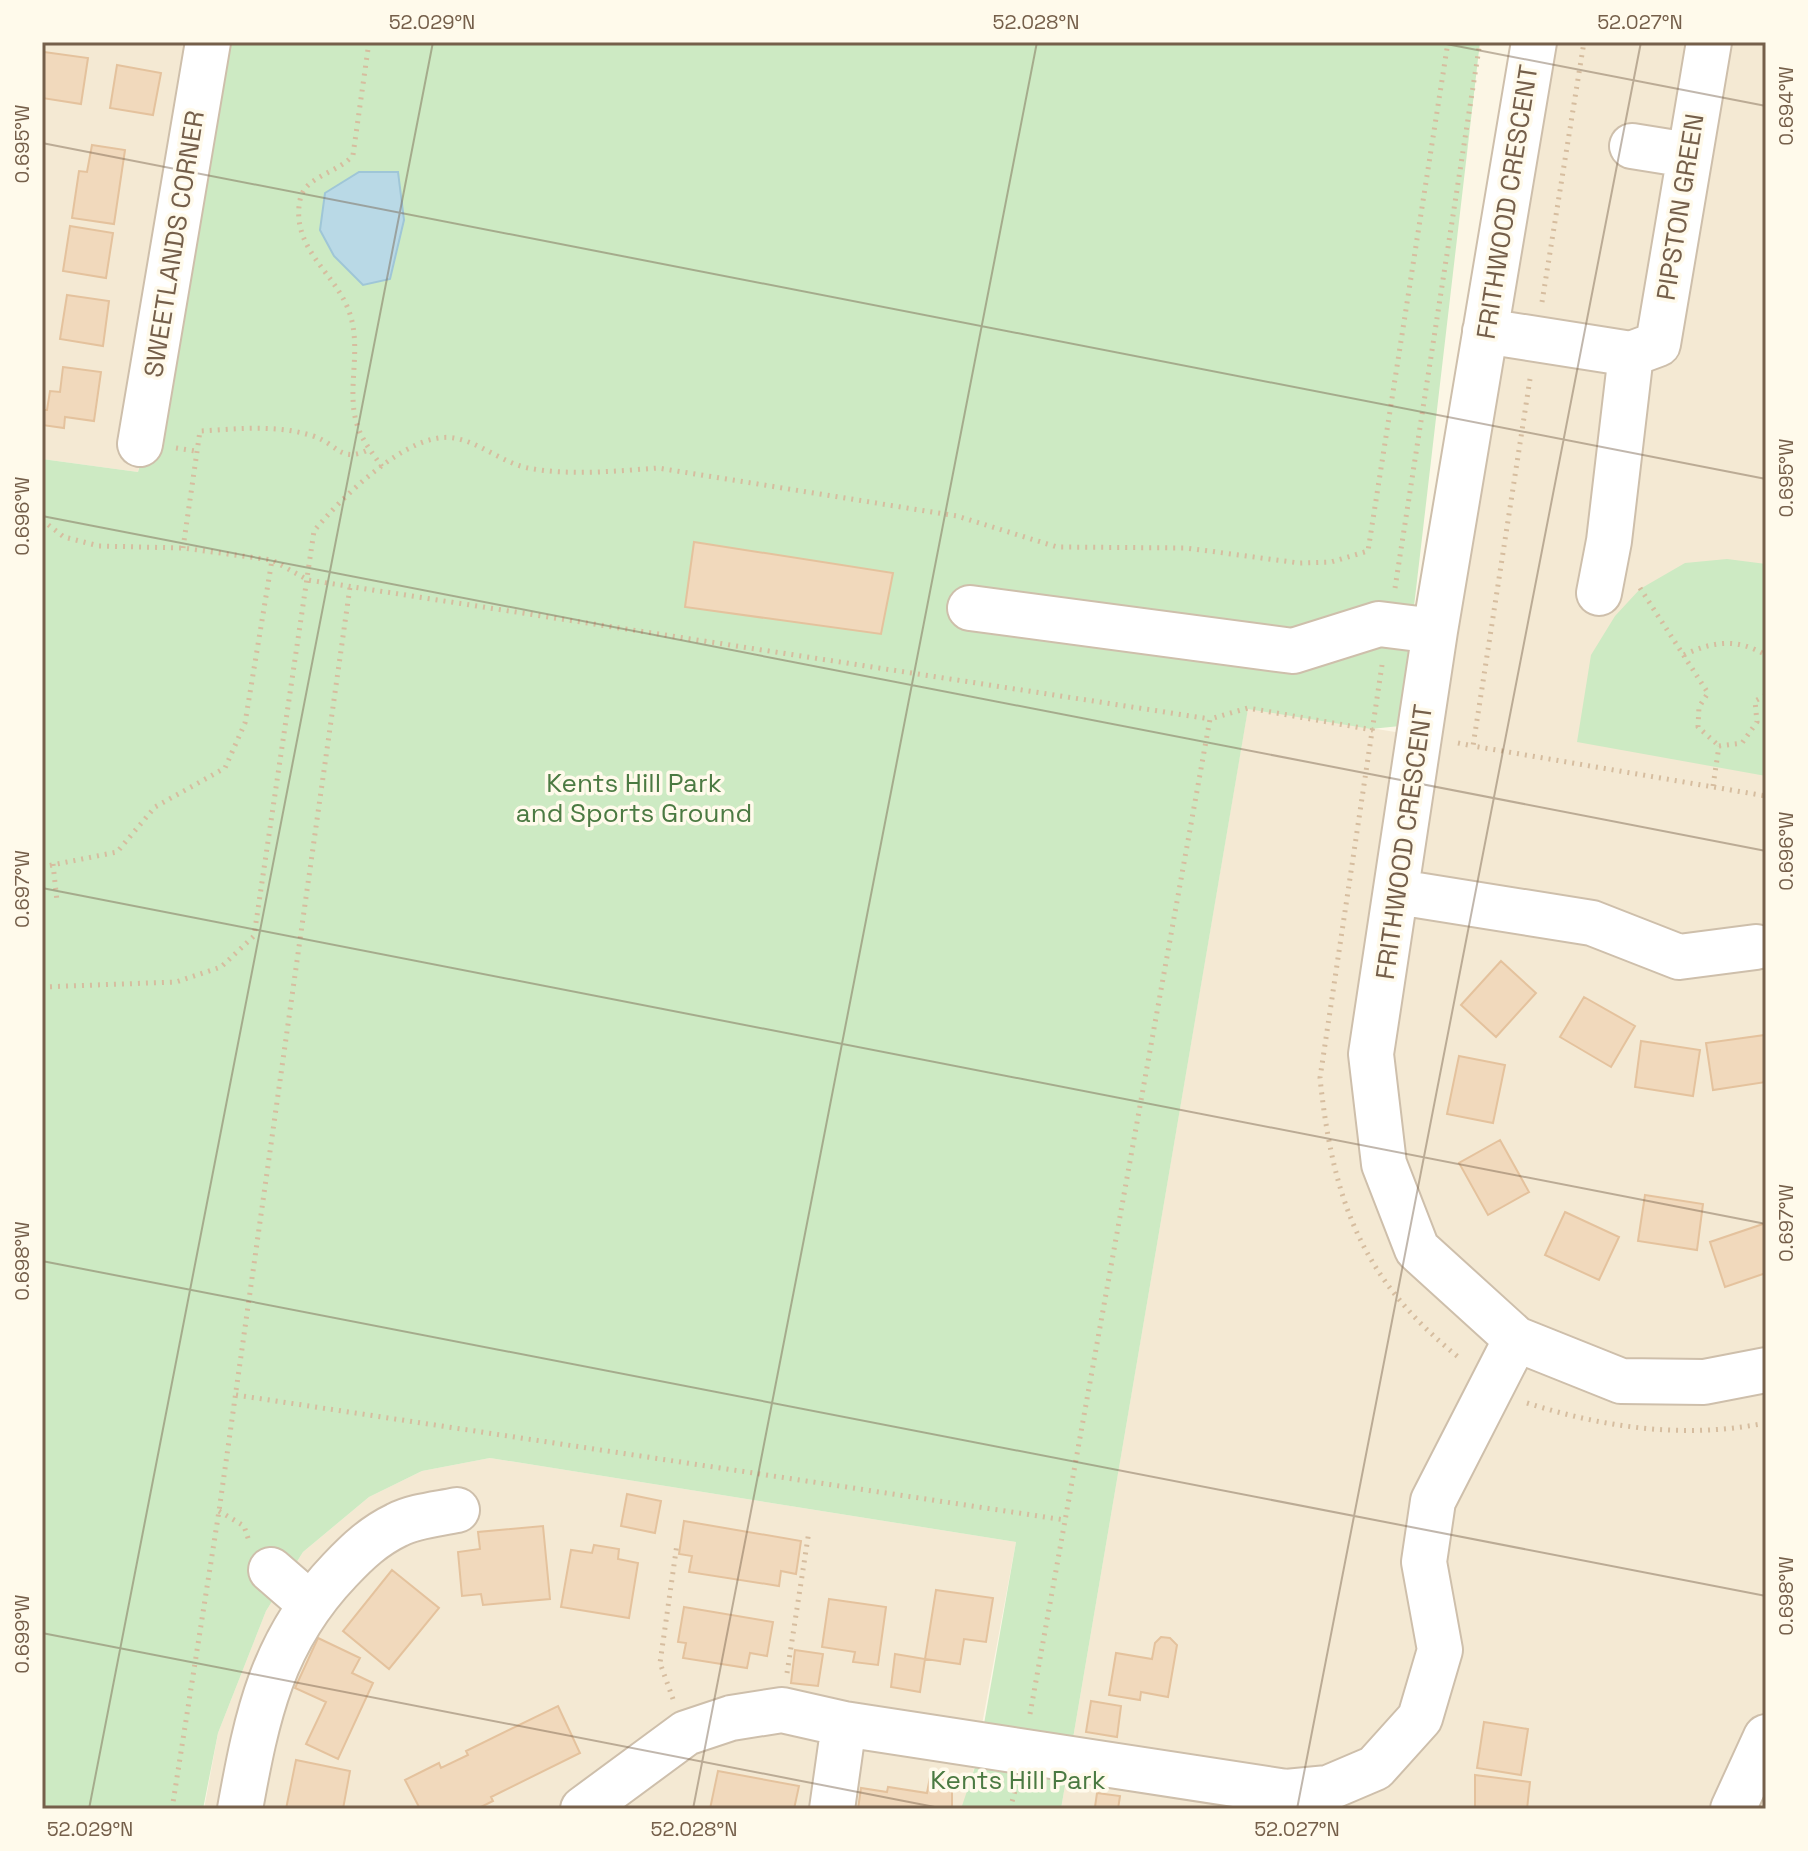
<svg xmlns="http://www.w3.org/2000/svg" width="1808" height="1851" font-family="'Space Grotesk',sans-serif">
<rect width="100%" height="100%" fill="#fcf6e5"/>
<path fill="#f4e9d3" d="M42 42H240L138 472 42 459Z
M1553 42H1766V1809H1061L1248 708 1438 739Z
M490 1458 1016 1542 970 1789 961 1809H204L218 1733 266 1611 303 1552 369 1497 422 1471Z"/>
<path fill="#cdeac3" d="M208 42H1480L1400 726 1371 729 1248 709 1061 1809H961L978 1758 1016 1542 490 1458 422 1471 369 1497 303 1552 266 1611 218 1733 203 1809H42V459L138 472 146 445Z
M1727 559 1766 564V776L1577 742 1591 655 1615 616 1640 589 1685 563Z"/>
<path fill="#b9d9e6" stroke="#9fc6d7" stroke-width="2" d="M359 172H398L404 220 390 279 363 285 334 256 320 230 325 193Z"/>
<path fill="#f1d9bc" stroke="#e4c29d" stroke-width="2" d="M44 52 88 58 81 104 42 98Z
M117 65 161 73 153 115 110 108Z
M92 145 125 150 114 224 72 218 79 171 87 172Z
M70 226 113 233 106 278 63 271Z
M67 295 109 301 103 346 60 339Z
M63 367 101 372 94 421 65 417 64 428 42 425V410H47L50 391 60 392Z
M694 542 893 573 881 634 685 607Z
M1501 961 1536 993 1496 1037 1461 1005Z
M1584 997 1635 1026 1611 1067 1560 1037Z
M1765 1035 1766 1082 1713 1090 1706 1043Z
M1641 1041 1700 1050 1693 1096 1635 1087Z
M1459 1056 1505 1065 1493 1123 1447 1114Z
M1500 1140 1529 1192 1488 1215 1459 1163Z
M1645 1195 1703 1204 1697 1250 1638 1241Z
M1565 1212 1619 1237 1599 1280 1545 1255Z
M1766 1223V1273L1725 1287 1710 1242Z
M627 1494 661 1501 655 1533 621 1526Z
M684 1521 801 1541 796 1574 781 1571 779 1586 689 1572 692 1556 679 1554Z
M543 1526 550 1599 483 1605 481 1594 462 1596 458 1552 480 1549 478 1532Z
M594 1545 619 1549 618 1559 638 1563 629 1618 561 1607 571 1550 592 1553Z
M392 1570 439 1608 389 1669 343 1631Z
M936 1590 993 1598 986 1642 964 1639 960 1664 925 1659Z
M829 1599 886 1607 878 1665 853 1662 855 1652 822 1647Z
M684 1607 773 1622 767 1656 750 1653 747 1668 683 1658 686 1643 678 1642Z
M1161 1637 1170 1638 1177 1645 1168 1697 1141 1692 1140 1700 1109 1695 1116 1653 1152 1659 1155 1643Z
M318 1638 360 1658 352 1673 373 1683 338 1759 306 1744 326 1702 295 1688Z
M795 1650 823 1654 818 1686 791 1683Z
M895 1654 925 1659 920 1692 891 1687Z
M1091 1701 1121 1706 1117 1737 1086 1732Z
M558 1706 580 1753 491 1797 493 1801 477 1809H420L405 1780 439 1763 441 1768 468 1755 466 1751Z
M1484 1722 1528 1729 1521 1775 1477 1768Z
M296 1760 350 1771 343 1809H286Z
M718 1771 799 1786 794 1809H710Z
M1475 1775 1530 1782 1527 1809H1475Z
M930 1777 952 1781V1809H858L861 1788 887 1792 888 1787 927 1793Z
M1097 1793 1120 1796 1118 1809H1087L1095 1807Z"/>
<g fill="none" stroke-linecap="round" stroke-linejoin="round">
<defs>
<path id="minor" d="M1534 42 1435 631 1371 1054 1384 1164 1417 1249 1516 1339 1621 1381 1704 1382 1766 1370
M1632 146 1688 155
M1485 331 1631 354
M140 444 208 42
M1599 593 1609 541 1631 354 1658 344 1709 42
M970 608 1293 651 1379 624 1435 631
M1398 892 1592 923 1679 957 1756 947
M271 1570 309 1603
M240 1809C257 1715 272 1641 340 1570 358 1551 374 1536 397 1525 414 1516 438 1514 457 1510
M583 1809 686 1733 731 1718 782 1710 844 1724 1286 1792 1328 1788 1375 1768 1420 1718 1440 1650 1424 1562 1433 1501 1516 1339
M832 1809 844 1724
M1733 1809 1766 1737"/>
</defs>
<use href="#minor" stroke="#cebfab" stroke-width="48"/>
<path stroke="#d6bd9f" stroke-width="5" stroke-dasharray="2 6" stroke-linecap="butt" d="M369 42 353 155C339 173 304 176 300 200 291 245 330 270 346 304 366 346 343 391 359 430 364 443 374 455 382 467
M1542 302 1584 42
M1530 379 1473 746 1766 796
M176 448 195 451
M42 520 64 537 99 546 183 548 272 560 308 580 1210 719
M183 548 200 431C238 429 276 424 313 436 338 444 340 464 370 449
M1395 588 1480 42
M1640 588 1708 693 1699 707 1698 727 1719 746
M1684 655C1713 641 1737 638 1766 655
M1382 665 1320 1078C1333 1201 1362 1281 1462 1360
M1458 743 1473 746
M1719 746 1742 743 1757 722 1755 701 1766 695
M1713 786 1719 746
M53 864 57 901
M42 867 117 852 155 807 225 768 245 723 272 560
M42 987 176 982 221 967 254 936 314 531C340 499 409 430 454 438 479 442 503 463 528 468 569 476 617 471 658 468L957 516 1057 547 1186 548 1299 563 1331 562 1368 551 1448 42
M236 1395 1065 1520
M1527 1403C1606 1428 1684 1439 1766 1423
M219 1511 244 1526 249 1541
M787 1673 809 1531
M673 1699 660 1663 677 1544
M1030 1714 1210 719 1248 708 1373 730
M172 1809 219 1511 350 587
M1010 1809 1015 1791"/>
<use href="#minor" stroke="#fff" stroke-width="44"/>
</g>
<path fill="none" stroke="#755f4a" stroke-width="2" stroke-opacity="0.45" d="M1436 42 1766 106M42 143 1766 479M42 516 1766 851M42 888 1766 1224M42 1261 1766 1596M42 1633 945 1809M89 1809 433 42M693 1809 1037 42M1297 1809 1641 42"/>
<g text-anchor="middle" stroke-width="7" stroke-linejoin="round" paint-order="stroke">
<g font-size="26" fill="#755f4a" stroke="#fffaeb">
<text transform="translate(1507 202) rotate(-81)" y="9">FRITHWOOD CRESCENT</text>
<text transform="translate(1680 207) rotate(-81)" y="9">PIPSTON GREEN</text>
<text transform="translate(174 244) rotate(-81)" y="9">SWEETLANDS CORNER</text>
<text transform="translate(1404 842) rotate(-82)" y="9">FRITHWOOD CRESCENT</text>
</g>
<g font-size="26" fill="#4b7a42" stroke="#fffaeb">
<text x="634" y="792">Kents Hill Park<tspan x="634" dy="30">and Sports Ground</tspan></text>
<text x="1018" y="1789">Kents Hill Park</text>
</g>
</g>
<rect width="1808" height="1851" fill="none" stroke="#fffaeb" stroke-width="88"/>
<rect x="44" y="44" width="1720" height="1763" fill="none" stroke="#755f4a" stroke-width="3"/>
<g font-size="20" text-anchor="middle" fill="#755f4a">
<text x="432" y="29">52.029°N</text>
<text x="1036" y="29">52.028°N</text>
<text x="1640" y="29">52.027°N</text>
<text transform="translate(1786 106) rotate(-90)" y="7">0.694°W</text>
<text transform="translate(22 144) rotate(-90)" y="7">0.695°W</text>
<text transform="translate(1786 478) rotate(-90)" y="7">0.695°W</text>
<text transform="translate(22 516) rotate(-90)" y="7">0.696°W</text>
<text transform="translate(1786 851) rotate(-90)" y="7">0.696°W</text>
<text transform="translate(22 889) rotate(-90)" y="7">0.697°W</text>
<text transform="translate(1786 1223) rotate(-90)" y="7">0.697°W</text>
<text transform="translate(22 1261) rotate(-90)" y="7">0.698°W</text>
<text transform="translate(1786 1596) rotate(-90)" y="7">0.698°W</text>
<text transform="translate(22 1634) rotate(-90)" y="7">0.699°W</text>
<text x="90" y="1836">52.029°N</text>
<text x="694" y="1836">52.028°N</text>
<text x="1297" y="1836">52.027°N</text>
</g>
</svg>
